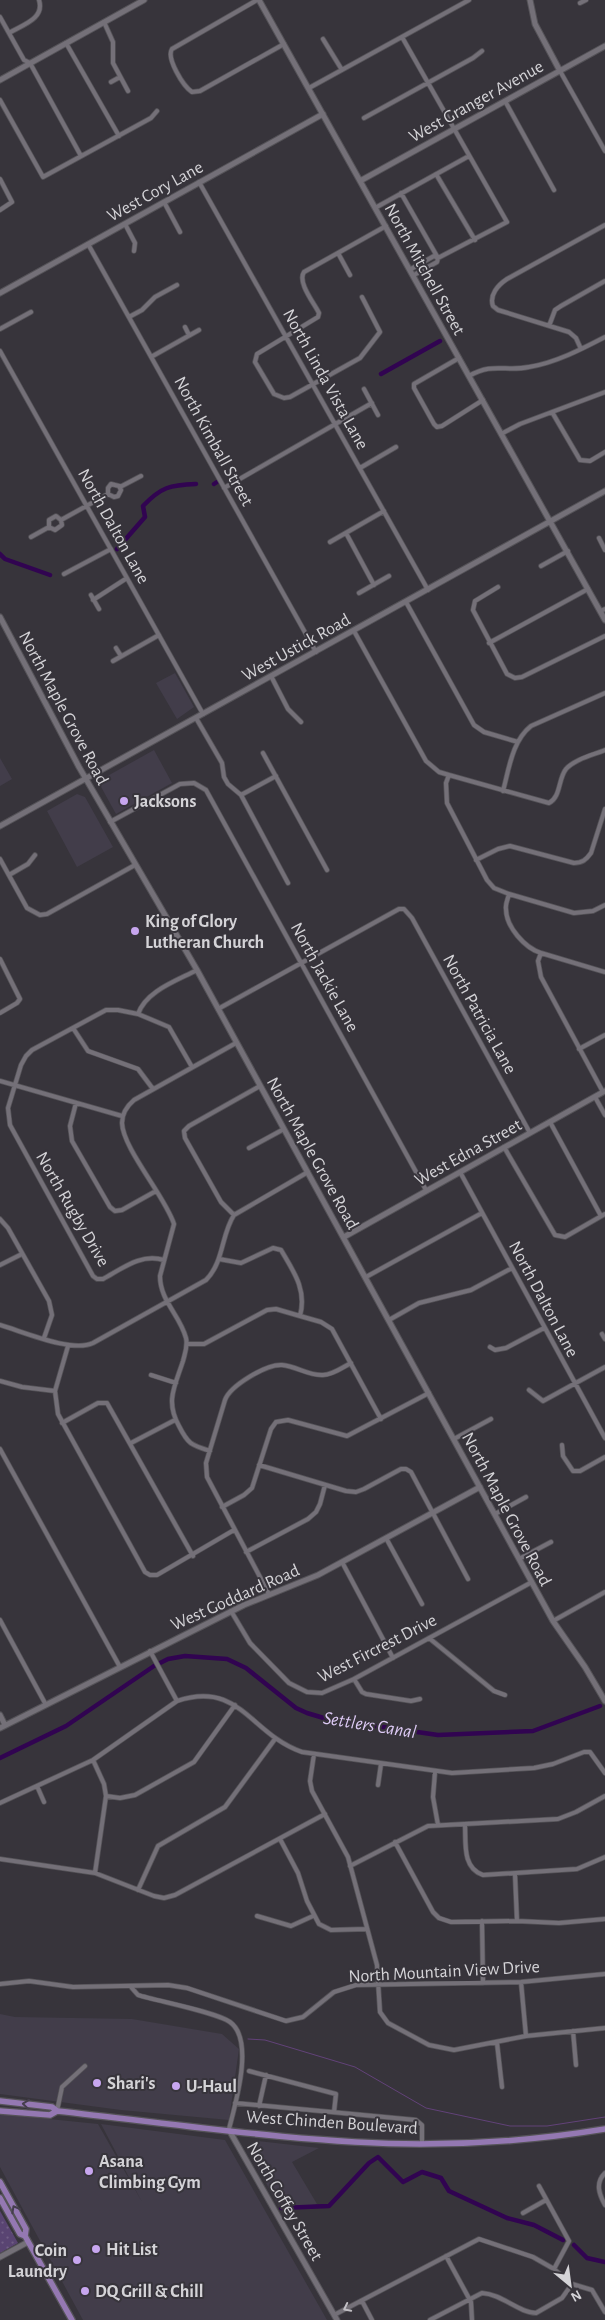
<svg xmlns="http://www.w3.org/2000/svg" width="605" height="2320" font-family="'Alegreya Sans',sans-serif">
<defs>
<pattern id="park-dots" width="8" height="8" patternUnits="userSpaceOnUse" patternTransform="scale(1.25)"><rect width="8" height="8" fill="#594472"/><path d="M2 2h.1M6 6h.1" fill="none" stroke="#705e85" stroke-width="1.8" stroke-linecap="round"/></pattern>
</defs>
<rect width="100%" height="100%" fill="#37343b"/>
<path fill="#423d4a" d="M175 673 194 707 177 719 156 683Z
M154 750 172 783 116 814 100 785 102 779Z
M0 758 12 779 0 786Z
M77 794 85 797 113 847 77 867 47 811Z
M0 2014 15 2017 132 2019 222 2034 239 2049 229 2120 121 2110 0 2094Z
M0 2114 98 2124 142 2202 101 2124 225 2140 327 2320H83L0 2167Z
M258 2141 319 2148 292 2162 317 2204 281 2210 254 2161Z"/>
<path fill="url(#park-dots)" d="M0 2211 18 2243 0 2253Z"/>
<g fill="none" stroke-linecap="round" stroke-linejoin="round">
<path stroke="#624279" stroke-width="1" d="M248 2039 265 2040 355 2067 426 2108 510 2126H547L605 2117"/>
<path stroke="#310451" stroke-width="4.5" d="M381 374 440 341
M214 484 217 482
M117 549 145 517 143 506C161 487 170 485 196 484
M0 554 5 559 50 575
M0 1758 66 1726 154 1666 168 1659 185 1656 227 1659 246 1668 296 1708 307 1713 327 1719 438 1735 533 1731 600 1706
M281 2208 329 2206 369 2163 378 2157 403 2182 422 2172 441 2178 449 2191 507 2218 534 2225 563 2240
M574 2245 587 2258 605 2262"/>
<defs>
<path id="street" d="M257 0 172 49C166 58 183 86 192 92L200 91 284 44
M580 3 586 0
M0 17 24 60 30 63 81 156
M104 22 113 42V63L128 91
M9 33C22 25 45 19 39 0
M323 39 342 70
M66 43 119 136
M560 71 605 151
M111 82 120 77
M309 88 469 0
M0 100 43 177 151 118 157 111
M505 101 554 190
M364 118 473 58 482 51
M436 174 475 240
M0 179 12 202 0 210
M199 182 428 590
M401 193 438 258 507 222 402 37
M164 202 180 232
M375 208 469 156
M125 224 135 243 134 251
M88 244 316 652
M338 253 350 275
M411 269 434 256 438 258 437 262 414 275
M362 297 380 332 360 358 290 397 284 398 274 394 255 362 257 354 318 317 319 313C314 303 297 282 304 272L386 226
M129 317 142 310 155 297 177 285
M549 326 555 310 561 306 605 281
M185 327 189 335
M0 329 31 312
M581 349 576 338 569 332 498 310 493 306C489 295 498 285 507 279L605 225
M0 351 203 714
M151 357 199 330
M459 358 414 384V388L434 424 437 427 442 426 483 400
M469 376C493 362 505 372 529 367 555 363 582 349 605 337
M364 389 378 415
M552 412 580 460 590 461 605 452
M501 434 520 424 605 392
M360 468 396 447
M120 487 141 476
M224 488 372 403
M61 520 62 525 55 530 49 527V520L56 516 61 520 108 494V488L111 484 119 486 121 490 118 496 114 497 108 494
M346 533 374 585
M31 537 49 527
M599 538 605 550
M330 542 384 511
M541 566 568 551
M64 574 111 549
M498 587 475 601 473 610 507 674 515 678 522 677 605 636
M359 593 389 576
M91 595 99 609
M93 600 127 578
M406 602 474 725 484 732 518 742
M600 611 605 609
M354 631 426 761 439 772 449 775 446 783 447 803 487 880 494 888 509 894C508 899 505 904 506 909 506 927 525 948 541 953L538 961 541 977 603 1092
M489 643 588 589
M116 648 121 656
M113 661 159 635
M271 676 288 709 301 722
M196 718 222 763 224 777 228 784 241 795 288 883
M263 753 327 870
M449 775 549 803C561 797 558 779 566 769 575 759 593 755 605 750
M503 791C509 769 512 741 531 726L605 693
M241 795 276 776
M110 822 180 784 194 783 206 790 426 1190
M0 859 27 908 40 915 47 914 135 865
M476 860 498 849 510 846 574 863C582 863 586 860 591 853L605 809
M9 875 28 864 35 855
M509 894 574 913 593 911 605 905
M541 953 605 972
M0 959 20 999 17 1003 0 1013
M218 1009 399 909H404L412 918 530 1133
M138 1014 169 1027 192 1067
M73 1028 88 1051 138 1069 153 1089
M579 1049 605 1035
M0 1081 122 1116
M595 1097 605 1115
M76 1103 70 1126 72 1141 110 1207 115 1211 122 1210 156 1191
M550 1122 601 1216
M504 1147 555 1235 565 1237 605 1214
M249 1148 284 1129
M460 1172 605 1438
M234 1215 221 1202 185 1138 184 1131 189 1126 260 1086
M0 1219 8 1228 49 1301 52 1315 44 1338
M219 1259 241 1263 273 1248 281 1250C294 1272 307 1290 300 1316L321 1322 332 1329 381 1419
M164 1260C141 1253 123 1268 103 1279H97L93 1276 10 1125 8 1108 21 1065 26 1056 32 1050 106 1010H118L138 1014C146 991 176 981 197 970
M0 1265 22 1254
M366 1277 482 1213
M389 1320 419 1303 471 1290 512 1268
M0 1325C24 1332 72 1353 93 1343L206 1280C224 1262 221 1235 234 1215L308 1172
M602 1334 605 1339
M187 1344H204L267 1310 276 1309 300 1316
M68 1346 55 1391 58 1414 145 1572 150 1575H157L234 1530
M490 1347 495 1350 506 1348 544 1328
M151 1375 176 1383
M0 1381 22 1387 55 1391
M529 1390 543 1401 605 1367
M62 1423 98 1403H107L193 1556
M454 1439 491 1419
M131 1443 175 1420
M562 1445 563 1456 573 1471H580L605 1457
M0 1449 120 1667
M210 1451C191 1445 188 1444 179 1426 165 1401 175 1386 183 1361 185 1353 188 1346 186 1338 180 1315 160 1301 160 1276L174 1224C165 1196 123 1149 122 1123 122 1113 127 1106 134 1100L236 1043
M259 1465 346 1491 356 1492 364 1489 401 1469H406L411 1472 468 1579
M222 1507 244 1495 252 1488 271 1429 276 1422 288 1420 347 1436 429 1393
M495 1514 526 1497
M386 1538 422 1604
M246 1552 308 1519 316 1512 320 1504 325 1485
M519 1559 551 1542
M342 1562 393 1658
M269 1594 207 1477 206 1463 225 1400C230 1386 266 1364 282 1365 296 1366 309 1376 323 1375 333 1375 343 1367 351 1363
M231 1611 250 1643 289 1683 307 1692 322 1693 354 1679 532 1582
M0 1620 46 1705
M553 1621 605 1592
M429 1638 494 1691 505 1695
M150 1651 177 1701
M354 1679 362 1692 366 1694 411 1701 420 1699
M314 1754 310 1781 312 1791 348 1857 377 1965 380 2012 388 2023 429 2045 454 2050 526 2036 605 2028
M93 1760 104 1784 106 1796 95 1873
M435 1772 433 1797 438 1825
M378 1785 381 1764
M37 1786 44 1802
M106 1796 120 1798 135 1795 194 1762 235 1705
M0 1803 93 1760 177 1701C240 1680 250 1734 302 1752L452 1773 534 1768 553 1764 584 1752H590L605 1773
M465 1825C466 1843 462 1868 483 1875L577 1869 605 1857
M280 1839 298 1873 307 1901 319 1924 331 1930 367 1929
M395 1842 433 1912 439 1918 451 1922 517 1921 559 1923 605 1919
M0 1859 95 1873 154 1896 164 1898 175 1895 325 1814
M350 1866 428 1826 558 1819 576 1812 605 1796
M515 1874 517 1921
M138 1890 158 1846 225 1807 275 1739
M257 1916 291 1926 313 1916
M482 1921 483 1983
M521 1982 526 2036
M0 1984 29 1981 73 1987 168 1985 187 1988 286 2021 303 2017 334 1992 356 1985 521 1982 605 1974
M131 1987 138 1995C157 2001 216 2012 230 2022 255 2040 235 2105 229 2129
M573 2031 576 2065
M497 2043 502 2087
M249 2071 336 2094 334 2112
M235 2103 416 2120 422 2125V2144
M259 2106 266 2075
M57 2111 62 2087 85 2066
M605 2173C595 2183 599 2194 605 2205
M539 2186 569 2241 554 2269
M523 2213 546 2200
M446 2256 471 2302 472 2320
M362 2301 372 2320
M334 2315 479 2239 533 2257 554 2269 572 2284 592 2290 605 2312
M430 2320 482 2293C502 2294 519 2313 536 2313L562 2298 572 2284"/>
<path id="secondary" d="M259 0 605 620
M530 0 535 24 560 71
M0 80 144 0
M360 181 605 46
M0 293 323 114
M0 617 79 767 197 970 553 1621 585 1667 605 1701
M0 826 605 491
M344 1237 605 1091
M0 1715 5 1725
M0 1728 244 1605 318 1575 480 1487
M229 2130 337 2320
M0 2257 28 2242"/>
<path id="primary" d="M0 2101 52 2107 57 2111
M0 2111 50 2115 57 2111C177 2124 299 2143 420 2144 482 2144 544 2139 605 2129
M0 2182 26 2229 25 2236
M0 2198 20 2234 25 2236 72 2320"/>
</defs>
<use href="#street" stroke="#555358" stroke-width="5.5"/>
<use href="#secondary" stroke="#555358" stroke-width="7"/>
<use href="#primary" stroke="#555358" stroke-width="8"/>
<use href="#street" stroke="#747078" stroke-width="4"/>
<use href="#secondary" stroke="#747078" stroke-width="5"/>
<use href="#primary" stroke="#9478b2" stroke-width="5.5"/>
</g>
<defs><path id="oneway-chevron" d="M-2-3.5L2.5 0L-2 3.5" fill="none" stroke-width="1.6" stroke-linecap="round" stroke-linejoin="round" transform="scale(1.25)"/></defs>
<g stroke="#453e4d">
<use href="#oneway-chevron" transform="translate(26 2104) rotate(-174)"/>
<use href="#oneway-chevron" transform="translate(15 2209) rotate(-119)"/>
</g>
<use stroke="#c1bfc4" href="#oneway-chevron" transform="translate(347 2308) rotate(153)"/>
<g fill="#c7a6ef" stroke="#37343b" stroke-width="2">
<circle cx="124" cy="801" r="5"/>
<circle cx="135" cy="931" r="5"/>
<circle cx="97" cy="2083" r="5"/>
<circle cx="176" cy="2086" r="5"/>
<circle cx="89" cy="2171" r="5"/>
<circle cx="96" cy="2249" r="5"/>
<circle cx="77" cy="2260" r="5"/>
<circle cx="85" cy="2291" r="5"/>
</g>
<g text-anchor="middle" stroke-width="4" stroke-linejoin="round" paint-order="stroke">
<g font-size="18" fill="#d4d3d7" stroke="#37343b">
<text transform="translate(476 101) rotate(-29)" y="6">West Granger Avenue</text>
<text transform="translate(155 191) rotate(-29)" y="6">West Cory Lane</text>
<text transform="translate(425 269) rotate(61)" y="6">North Mitchell Street</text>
<text transform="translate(326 379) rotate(61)" y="6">North Linda Vista Lane</text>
<text transform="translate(214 441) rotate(61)" y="6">North Kimball Street</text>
<text transform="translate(114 526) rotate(61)" y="6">North Dalton Lane</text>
<text transform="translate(296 647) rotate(-29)" y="6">West Ustick Road</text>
<text transform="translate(64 708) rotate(62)" y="6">North Maple Grove Road</text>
<text transform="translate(325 977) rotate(61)" y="6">North Jackie Lane</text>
<text transform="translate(480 1014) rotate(61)" y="6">North Patricia Lane</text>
<text transform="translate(468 1152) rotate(-29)" y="6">West Edna Street</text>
<text transform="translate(313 1153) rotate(61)" y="6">North Maple Grove Road</text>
<text transform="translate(73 1209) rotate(60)" y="6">North Rugby Drive</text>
<text transform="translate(544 1299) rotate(62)" y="6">North Dalton Lane</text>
<text transform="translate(507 1509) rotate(62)" y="6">North Maple Grove Road</text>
<text transform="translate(235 1597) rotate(-24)" y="6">West Goddard Road</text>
<text transform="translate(377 1648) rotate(-27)" y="6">West Fircrest Drive</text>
<text transform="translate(444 1971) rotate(-3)" y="6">North Mountain View Drive</text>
<text transform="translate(332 2122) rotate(4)" y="6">West Chinden Boulevard</text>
<text transform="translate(285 2201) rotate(60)" y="6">North Coffey Street</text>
</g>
<g font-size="18" font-weight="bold" fill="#d4d3d7" stroke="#37343b" text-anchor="start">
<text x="134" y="807">Jacksons</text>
<text x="145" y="927">King of Glory<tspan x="145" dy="21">Lutheran Church</tspan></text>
<text x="107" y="2089">Shari's</text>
<text x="186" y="2092">U-Haul</text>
<text x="99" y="2167">Asana<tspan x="99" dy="21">Climbing Gym</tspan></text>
<text x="106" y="2255">Hit List</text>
<text x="67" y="2256" text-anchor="end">Coin<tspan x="67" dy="21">Laundry</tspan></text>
<text x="95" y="2297">DQ Grill &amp; Chill</text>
</g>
<g font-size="19" font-style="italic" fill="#ddcaf5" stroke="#37343b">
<text transform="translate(370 1724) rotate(9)" y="7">Settlers Canal</text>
</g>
</g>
<g transform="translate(570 2285) rotate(151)" stroke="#37343b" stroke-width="4" paint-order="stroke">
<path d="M0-4L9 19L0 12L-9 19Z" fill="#d4d3d7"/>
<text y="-8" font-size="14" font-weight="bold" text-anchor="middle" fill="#d4d3d7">N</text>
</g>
</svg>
